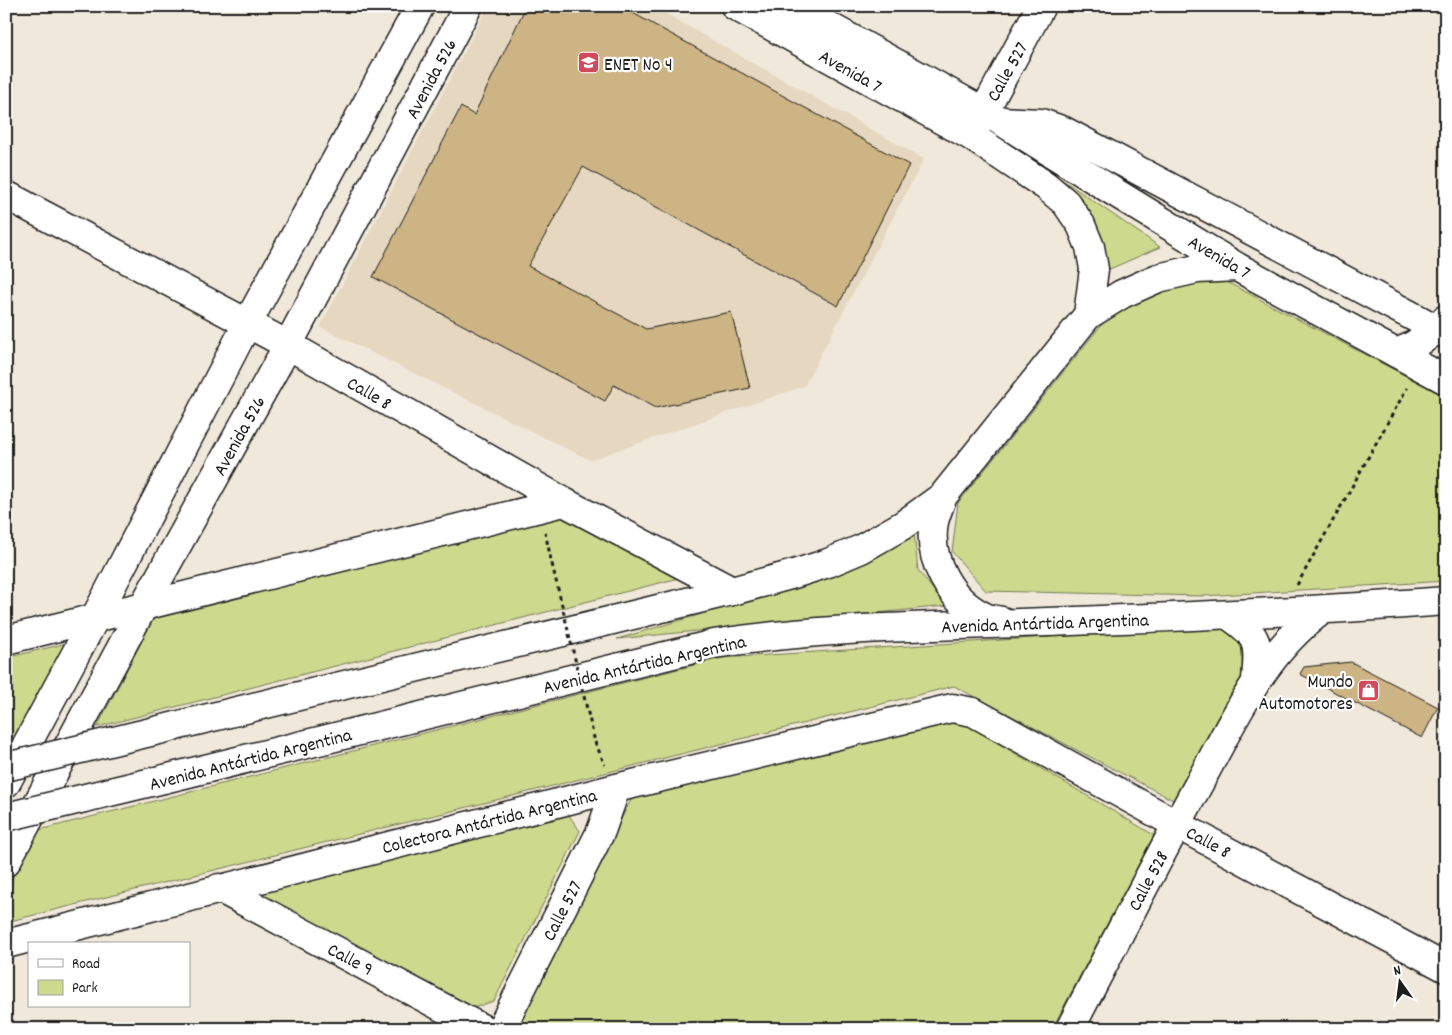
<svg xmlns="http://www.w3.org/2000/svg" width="1452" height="1035" font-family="Dekko,sans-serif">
<rect width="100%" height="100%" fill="#f0e8da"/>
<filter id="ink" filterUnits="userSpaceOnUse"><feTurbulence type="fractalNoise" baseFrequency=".02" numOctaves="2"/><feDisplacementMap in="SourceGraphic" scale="10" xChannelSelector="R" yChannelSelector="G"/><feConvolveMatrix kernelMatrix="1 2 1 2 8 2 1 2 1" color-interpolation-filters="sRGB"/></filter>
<g filter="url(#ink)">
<path fill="#e6d8c0" d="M488 6H652L924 159 804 386 590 460 320 327Z"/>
<path fill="#cdd98d" stroke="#747a54" d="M1012 145 1160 247 1103 272 1099 232 1081 202Z
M1223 280 1446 397V581L1203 596 986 591 952 552 958 503 1107 318 1160 288Z
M567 511 679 578 97 727 156 614Z
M914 532 918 570 946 606 617 639 844 572Z
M1220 626 1243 645 1246 670 1173 800 954 686 6 922V890L39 830 722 658Z
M67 643 9 747 6 748V658Z
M955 718 1154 835 1052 1029H520L517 1019 632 798Z
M568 814 580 831 494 1001 473 1008 270 905 263 890Z"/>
<path fill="#cdb484" stroke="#1c1c1c" d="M526 6H620L909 165 838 306 583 167 528 266 646 329 731 312 750 388 655 408 614 385 605 401 373 277 461 107 474 115Z
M1351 662 1438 707 1422 738 1300 674 1304 667Z"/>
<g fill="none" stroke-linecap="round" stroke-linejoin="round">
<defs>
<path id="minor" d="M1001 121 1041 123 1064 131 1446 334
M973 132 1041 6
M6 195 288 345 564 502 732 591
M1396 353C1416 346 1432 335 1446 319
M1228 615C1260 636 1259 644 1256 680
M6 640 564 502
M219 888 483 1029
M6 944 616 788 952 708 973 712 1176 824 1446 968
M501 1029 601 831 616 788
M1070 1029C1113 946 1156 862 1201 780 1234 719 1264 653 1321 611"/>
<path id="major" d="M735 6 971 136 1046 186 1066 203 1081 225 1090 247 1094 269 1088 315
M792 6 1001 121 1116 193 1237 267 1446 380
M943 496C940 504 936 513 934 522 927 559 950 600 983 616 988 619 996 620 1002 621
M159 730 732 591 794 574 828 563 861 549 903 525 943 496 1088 315 1122 294 1158 278 1197 269 1237 267
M164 779 714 644C815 628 918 627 1019 623 1162 618 1304 612 1446 601
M6 783 95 618 247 324 420 6
M6 862 144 605 288 345 468 6"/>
</defs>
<use href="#minor" stroke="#1c1c1c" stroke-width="31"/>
<use href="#major" stroke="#1c1c1c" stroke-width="31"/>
<path stroke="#1c1c1c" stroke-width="3" stroke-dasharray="4 4" stroke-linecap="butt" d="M545 532 552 564
M1297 585 1407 388
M595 742 605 765"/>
<use href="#minor" stroke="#fff" stroke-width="28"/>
<use href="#major" stroke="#fff" stroke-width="28"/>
<defs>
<path id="major-bridge" d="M6 767 159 730
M6 817 164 779"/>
</defs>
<use href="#major-bridge" stroke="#1c1c1c" stroke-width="31" stroke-linecap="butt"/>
<path stroke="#1c1c1c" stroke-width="3" stroke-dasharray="4 4" stroke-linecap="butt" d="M552 564 595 742"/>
<use href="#major-bridge" stroke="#fff" stroke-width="28"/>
</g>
</g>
<defs>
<symbol id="school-square" viewBox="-11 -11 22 22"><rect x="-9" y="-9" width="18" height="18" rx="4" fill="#d1495b" stroke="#fff"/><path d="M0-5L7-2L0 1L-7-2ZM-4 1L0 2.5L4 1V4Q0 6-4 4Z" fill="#fff"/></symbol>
<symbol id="shop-square" viewBox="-11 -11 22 22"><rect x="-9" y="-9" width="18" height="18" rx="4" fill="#d1495b" stroke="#fff"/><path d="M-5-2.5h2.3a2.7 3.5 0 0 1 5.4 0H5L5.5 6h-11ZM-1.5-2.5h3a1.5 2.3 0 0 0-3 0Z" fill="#fff"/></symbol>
</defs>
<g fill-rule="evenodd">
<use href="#school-square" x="576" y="50" width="25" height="25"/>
<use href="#shop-square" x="1356" y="678" width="25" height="25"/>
</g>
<g text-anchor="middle" stroke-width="4.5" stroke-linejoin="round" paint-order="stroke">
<g font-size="19" fill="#1c1c1c" stroke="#fff" text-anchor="start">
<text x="604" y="70">ENET No 4</text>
<text x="1353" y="687" text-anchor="end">Mundo<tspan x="1353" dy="22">Automotores</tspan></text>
</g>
<g font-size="19" fill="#1c1c1c" stroke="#fff">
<text transform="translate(851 70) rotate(29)" y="7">Avenida 7</text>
<text transform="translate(1006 71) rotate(-61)" y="7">Calle 527</text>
<text transform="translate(430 78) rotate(-62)" y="7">Avenida 526</text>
<text transform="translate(1220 256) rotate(30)" y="7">Avenida 7</text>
<text transform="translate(370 392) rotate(30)" y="7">Calle 8</text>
<text transform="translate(238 435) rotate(-61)" y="7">Avenida 526</text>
<text transform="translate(1045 622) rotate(-2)" y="7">Avenida Antártida Argentina</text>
<text transform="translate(644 663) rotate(-13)" y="7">Avenida Antártida Argentina</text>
<text transform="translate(250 758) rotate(-14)" y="7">Avenida Antártida Argentina</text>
<text transform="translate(489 820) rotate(-14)" y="7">Colectora Antártida Argentina</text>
<text transform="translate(1209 841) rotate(28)" y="7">Calle 8</text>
<text transform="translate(1147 880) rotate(-62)" y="7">Calle 528</text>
<text transform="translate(561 910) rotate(-63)" y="7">Calle 527</text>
<text transform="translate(351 958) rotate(28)" y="7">Calle 9</text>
</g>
</g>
<rect width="1452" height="1035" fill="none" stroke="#fff" stroke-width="25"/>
<rect x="12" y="12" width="1427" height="1010" fill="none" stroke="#1c1c1c" stroke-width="2" filter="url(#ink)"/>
<rect x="28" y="942" width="162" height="65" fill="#ffffff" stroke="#a4a4a4"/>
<rect x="38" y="959" width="25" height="8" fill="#ffffff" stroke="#a4a4a4"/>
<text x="72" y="968" font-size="15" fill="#1c1c1c">Road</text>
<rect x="38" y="980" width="25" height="15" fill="#cdd98d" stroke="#a4a4a4"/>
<text x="72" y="992" font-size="15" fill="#1c1c1c">Park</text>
<g transform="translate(1400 982) rotate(346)" stroke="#ffffff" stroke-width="4" paint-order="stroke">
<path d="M0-4L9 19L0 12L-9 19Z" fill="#1c1c1c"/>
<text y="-8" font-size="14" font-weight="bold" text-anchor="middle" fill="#1c1c1c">N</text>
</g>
</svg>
